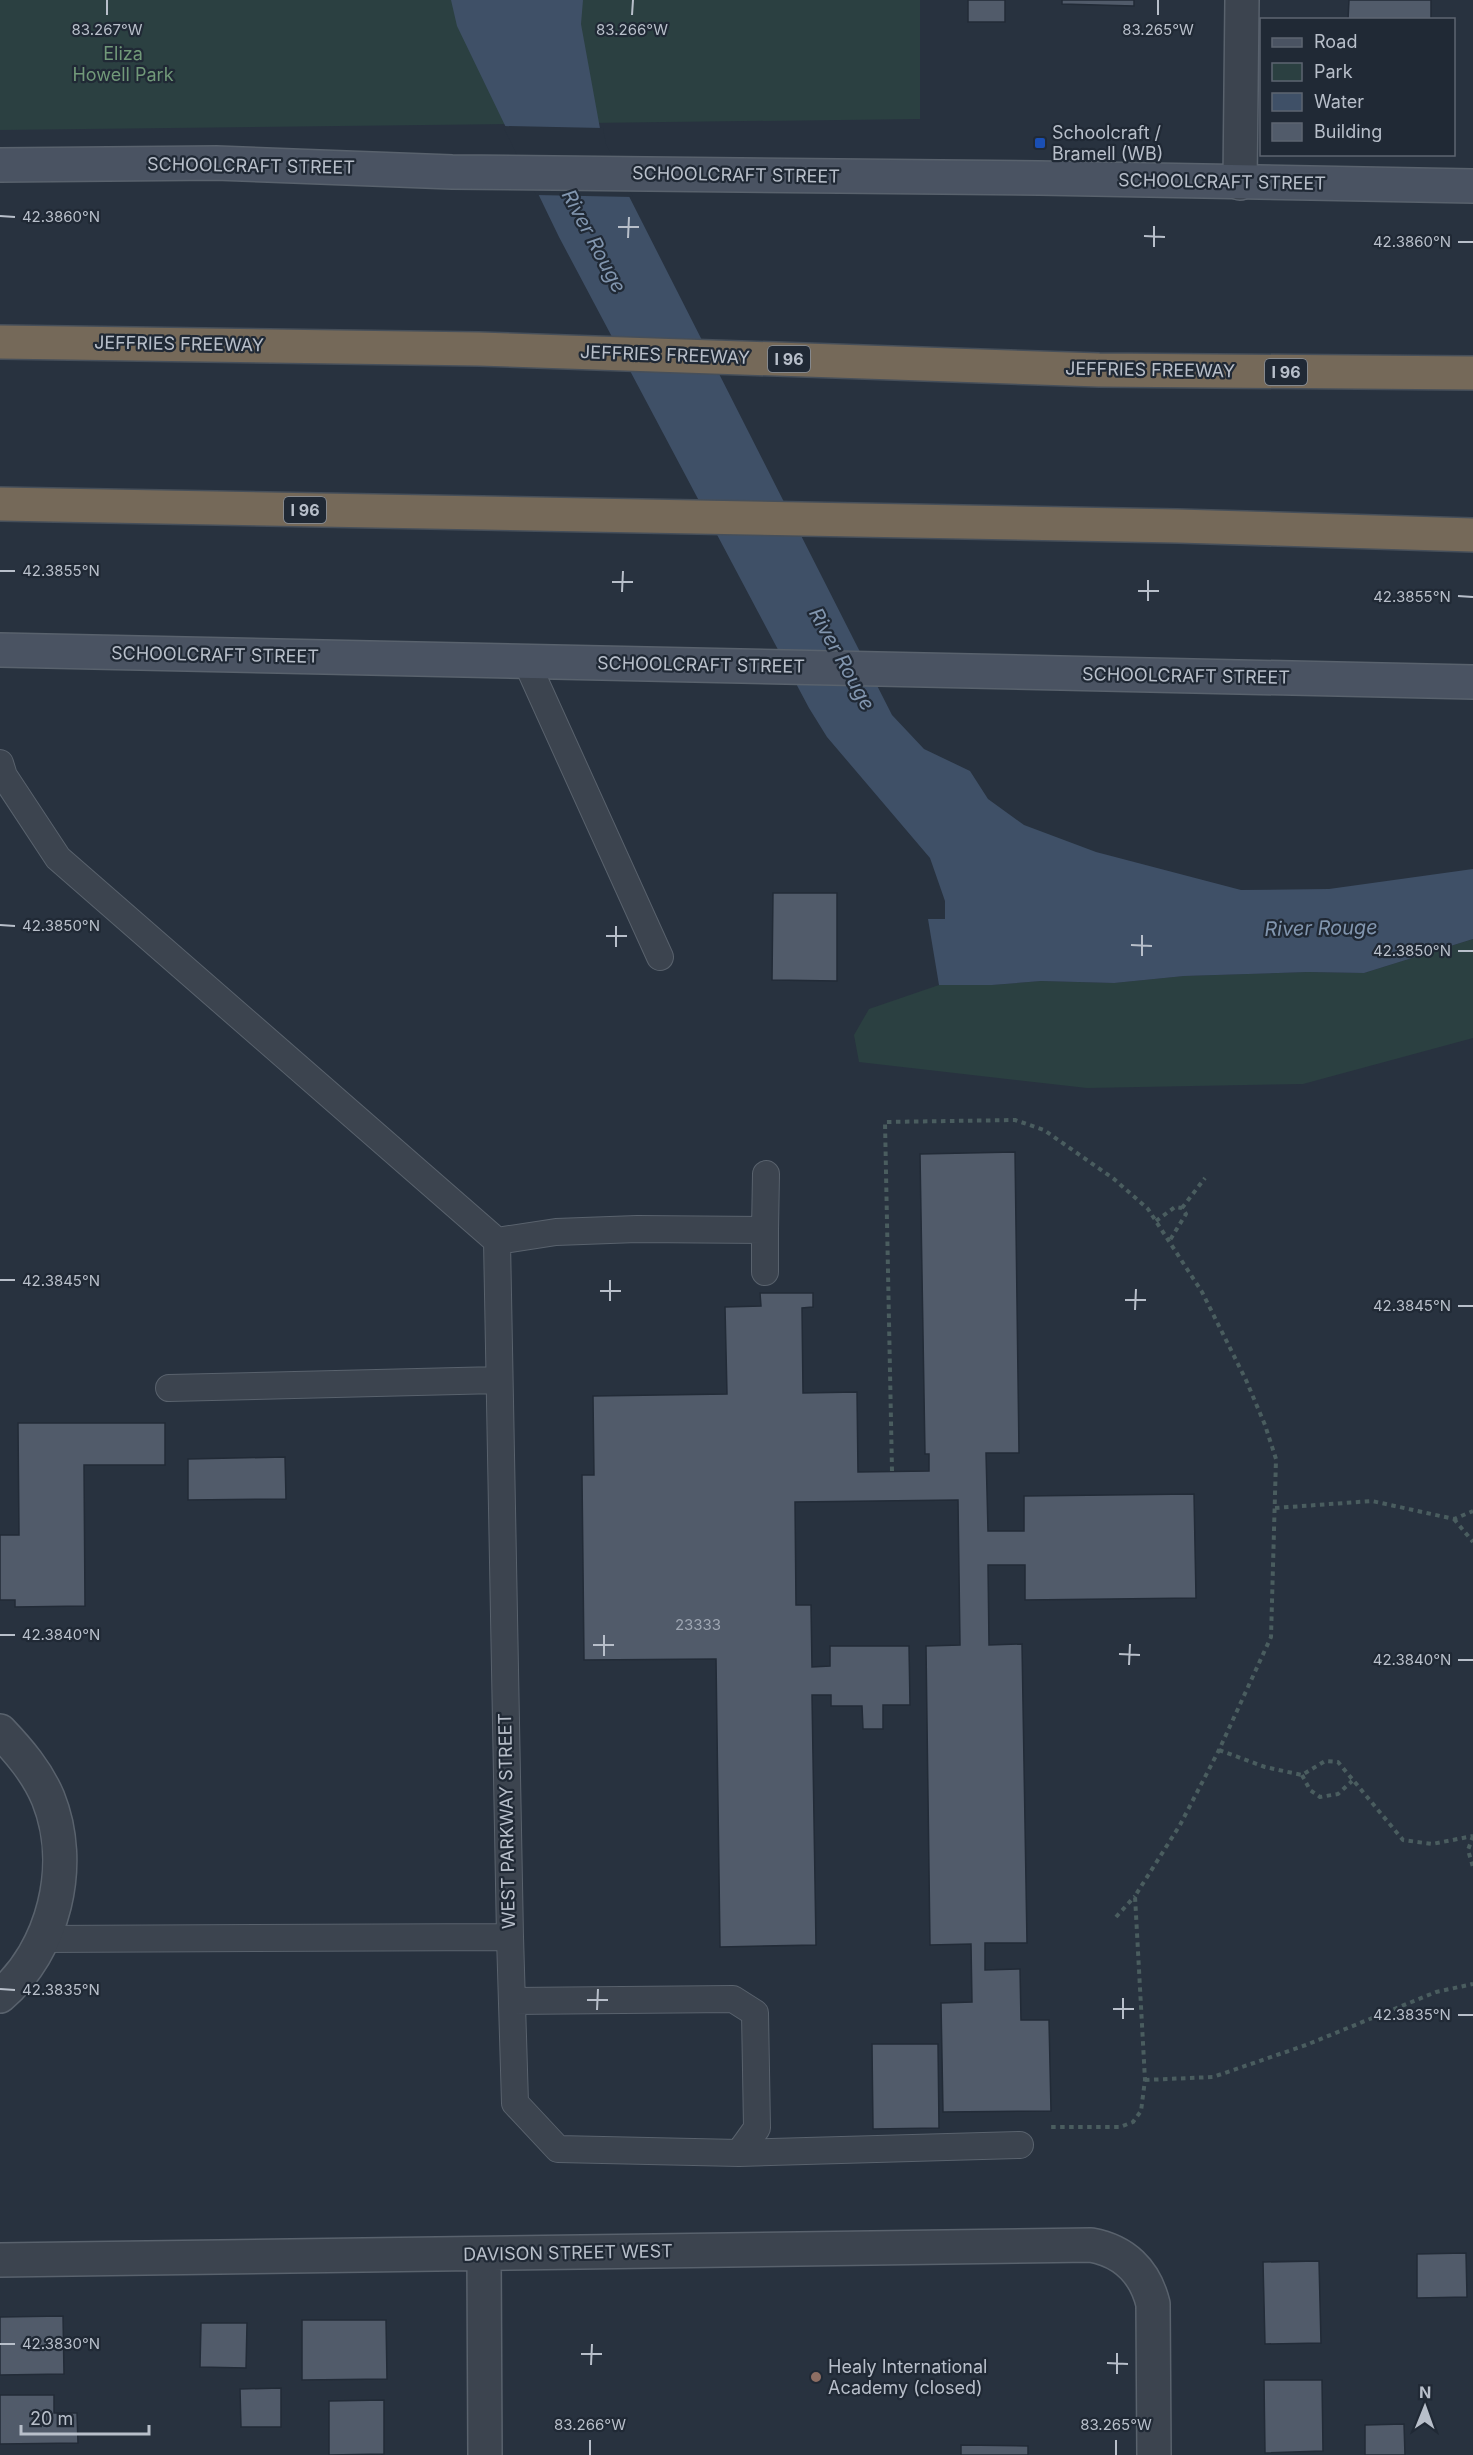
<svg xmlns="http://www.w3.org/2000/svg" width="1473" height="2455" font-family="Inter,sans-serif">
<rect width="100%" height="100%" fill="#28323f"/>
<path fill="#2b4041" d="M0 0H920V119L0 130Z
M1473 939V1038L1303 1084 1087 1088 859 1062 854 1035 869 1009 939 985H992L1041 981 1114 983 1184 976 1308 972 1364 973Z"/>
<path fill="#3f5067" d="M451 0H583L581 24 603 145 892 715 924 749 970 771 988 799 1024 825 1096 852 1241 890 1329 889 1473 869V939L1364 973 1308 972 1184 976 1114 983 1041 981 992 985H939L928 919H945V901L930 858 827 737 809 708 559 237 457 26Z"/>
<path fill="#28323f" d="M503 126 603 128 606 144 633 197 536 195Z"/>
<path fill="#515b6a" stroke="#222b37" stroke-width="1.5" d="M968 0H1005V22H968Z
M1062 0H1134V6L1062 4Z
M1349 0H1431V20H1348Z
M773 893H837V981L772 980Z
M1015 1152 1019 1453H986L988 1531H1024V1496L1194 1494 1196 1598 1025 1600V1565H988L989 1645 1022 1644 1027 1943H985V1970L1020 1969 1021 2020H1049L1051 2111 943 2112 941 2003 972 2002 971 1944 930 1945 926 1646 960 1645 958 1500 795 1502 796 1605H811L812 1667 830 1666V1646H909L910 1705H883V1729H863L862 1706H831V1695H812L816 1945 720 1947 716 1659 584 1660 582 1475H594L593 1396 727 1394 725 1307 761 1306 760 1293H813V1307L802 1308 803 1393 857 1392 858 1472 929 1471V1454H925L920 1154Z
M18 1423H165V1465H84L85 1606 15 1607V1600H0V1535H19Z
M285 1457 286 1499 188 1500V1459Z
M872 2044H938L939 2128 873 2129Z
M1466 2253 1467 2297 1417 2298V2254Z
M1319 2261 1321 2343 1265 2344 1263 2262Z
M63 2316 64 2374 0 2375V2317Z
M302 2320H386L387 2379 302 2380Z
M201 2323H247L246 2368 200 2367Z
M1264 2380H1322L1323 2451 1265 2453Z
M281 2388V2427H241L240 2389Z
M0 2395H54V2413H77L78 2443 0 2444Z
M384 2400V2454L329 2455V2401Z
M1404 2424 1405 2455H1365V2425Z
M961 2445 1028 2446V2455H961Z"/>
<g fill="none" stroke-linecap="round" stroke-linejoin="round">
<defs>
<path id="lane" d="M526 661 660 957
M0 763 4 776 58 858 497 1241
M497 1241 556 1232 637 1229 765 1230 766 1174
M765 1272V1230
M169 1388 499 1380
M510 1937 515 2103 558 2149 739 2153 757 2128 755 2013 733 1999 512 2001
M43 1939 510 1937 497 1241
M739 2153 1020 2145"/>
<path id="street" d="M1240 183 1242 0
M0 1731C19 1751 37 1772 48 1798 75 1865 54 1950 0 1996
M484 2254 485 2455
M0 2260 1091 2245C1124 2251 1145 2271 1153 2304L1154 2455"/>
<path id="secondary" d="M0 165 216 163 452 172 1039 178 1473 186
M0 650 1473 682"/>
<path id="highway" d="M0 342 479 349 1099 370 1473 373
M0 504 1178 526 1473 535"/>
</defs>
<use href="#lane" stroke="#59626d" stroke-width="28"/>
<use href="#street" stroke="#59626d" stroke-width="36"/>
<use href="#secondary" stroke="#59626d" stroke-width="36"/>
<use href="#highway" stroke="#464f5a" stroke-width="36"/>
<path stroke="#4a5d5f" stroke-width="4" stroke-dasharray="4.5 4.5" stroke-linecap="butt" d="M1182 1208 1205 1178
M1156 1221 1175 1207 1182 1208 1186 1214 1170 1240
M892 1471 885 1122 1015 1120 1044 1130 1114 1179 1148 1209 1202 1292 1246 1380 1265 1425 1276 1459 1271 1637 1219 1750 1180 1825 1135 1896 1145 2080 1141 2111 1133 2122 1120 2127H1050
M1275 1508 1372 1501 1454 1519 1473 1511
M1454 1519 1473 1542
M1219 1750 1265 1767 1302 1775 1325 1761 1338 1762 1403 1840 1432 1844 1473 1836
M1302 1775 1310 1790 1320 1797 1338 1794 1352 1781
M1473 1836 1468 1850 1473 1867
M1116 1917 1135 1896
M1145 2080 1213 2077 1306 2045 1436 1992 1473 1984"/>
<use href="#lane" stroke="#3c444f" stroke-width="26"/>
<use href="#street" stroke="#3c444f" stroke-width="33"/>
<use href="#secondary" stroke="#4a5362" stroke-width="33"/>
<use href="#highway" stroke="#756959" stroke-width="33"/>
</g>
<path fill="none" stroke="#b8bfca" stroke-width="2" d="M107 15V0M632 15 633 0M1158 15V0M0 216 15 217M618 227H639M1144 236 1165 237M628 238 629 217M1458 242H1473M1154 247V226M0 571H15M612 582H633M1138 591H1159M622 592 623 571M1458 596 1473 597M1148 601V580M0 925 15 926M606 936H627M1131 945 1152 946M616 947V926M1458 951H1473M1142 956V935M0 1280H15M600 1291H621M1125 1300H1146M610 1301V1280M1458 1306H1473M1135 1310 1136 1289M0 1635H15M593 1645H614M1119 1654 1140 1655M604 1656V1635M1458 1660H1473M1129 1665 1130 1644M0 1989 15 1990M587 2000H608M1113 2009H1134M597 2010 598 1989M1458 2015H1473M1123 2019V1998M0 2344H15M581 2354H602M1107 2363 1128 2364M591 2365 592 2344M1117 2374V2353M590 2455V2440M1116 2455V2440"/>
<rect fill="#1a4fb4" stroke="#202935" stroke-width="2" x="1034" y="137" width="12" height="12" rx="3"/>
<circle fill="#8d6e63" stroke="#202935" stroke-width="2" cx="816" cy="2377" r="6"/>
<g text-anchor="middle" stroke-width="4.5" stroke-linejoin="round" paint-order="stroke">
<g font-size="15" fill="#9ea6b2">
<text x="698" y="1630">23333</text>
</g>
<g fill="#202935" stroke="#8a929d" stroke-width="1.5">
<rect x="768" y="346" width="42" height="26" rx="4.5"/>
<rect x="1265" y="359" width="42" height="26" rx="4.5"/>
<rect x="284" y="497" width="42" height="26" rx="4.5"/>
</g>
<g font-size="16" font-weight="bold" fill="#b8bfca">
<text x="789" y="365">I 96</text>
<text x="1286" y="378">I 96</text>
<text x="305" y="516">I 96</text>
</g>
<g font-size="18" fill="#719979" stroke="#202935">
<text x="123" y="60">Eliza<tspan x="123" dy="21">Howell Park</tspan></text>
</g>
<g font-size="18" fill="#b8bfca" stroke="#202935" text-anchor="start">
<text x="1052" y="139">Schoolcraft /<tspan x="1052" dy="21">Bramell (WB)</tspan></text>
<text x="828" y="2373">Healy International<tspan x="828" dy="21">Academy (closed)</tspan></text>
</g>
<g font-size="18" fill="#b8bfca" stroke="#202935">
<text transform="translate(251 166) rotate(1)" y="6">SCHOOLCRAFT STREET</text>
<text transform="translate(736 175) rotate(1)" y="6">SCHOOLCRAFT STREET</text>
<text transform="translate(1222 182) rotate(1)" y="6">SCHOOLCRAFT STREET</text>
<text transform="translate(179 344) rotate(1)" y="6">JEFFRIES FREEWAY</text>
<text transform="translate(665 355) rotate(2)" y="6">JEFFRIES FREEWAY</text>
<text transform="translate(1150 370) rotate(1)" y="6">JEFFRIES FREEWAY</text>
<text transform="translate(215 655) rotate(1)" y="6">SCHOOLCRAFT STREET</text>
<text transform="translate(701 665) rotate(1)" y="6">SCHOOLCRAFT STREET</text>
<text transform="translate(1186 676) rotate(1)" y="6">SCHOOLCRAFT STREET</text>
<text transform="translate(507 1821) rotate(-91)" y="6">WEST PARKWAY STREET</text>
<text transform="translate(568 2253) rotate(-1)" y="6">DAVISON STREET WEST</text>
</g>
<g font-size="20" font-style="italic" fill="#8296af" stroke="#202935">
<text transform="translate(594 241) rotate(62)" y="7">River Rouge</text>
<text transform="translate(842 659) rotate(61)" y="7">River Rouge</text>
<text transform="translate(1321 928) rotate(-1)" y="7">River Rouge</text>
</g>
</g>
<g font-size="15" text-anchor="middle" fill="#b8bfca" stroke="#202935" stroke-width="4.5" stroke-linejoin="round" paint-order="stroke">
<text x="107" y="35">83.267°W</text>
<text x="632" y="35">83.266°W</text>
<text x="1158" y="35">83.265°W</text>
<text x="61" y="222">42.3860°N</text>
<text x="1412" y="247">42.3860°N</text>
<text x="61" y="576">42.3855°N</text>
<text x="1412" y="602">42.3855°N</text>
<text x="61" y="931">42.3850°N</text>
<text x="1412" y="956">42.3850°N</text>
<text x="61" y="1286">42.3845°N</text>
<text x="1412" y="1311">42.3845°N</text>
<text x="61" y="1640">42.3840°N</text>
<text x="1412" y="1665">42.3840°N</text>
<text x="61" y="1995">42.3835°N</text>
<text x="1412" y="2020">42.3835°N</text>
<text x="61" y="2349">42.3830°N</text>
<text x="590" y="2430">83.266°W</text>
<text x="1116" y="2430">83.265°W</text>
</g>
<rect x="1260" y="18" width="195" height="138" fill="#202935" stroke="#5d6571" stroke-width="1.5"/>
<rect x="1272" y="38" width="30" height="9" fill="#4a5362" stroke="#5d6571" stroke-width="1.5"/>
<text x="1314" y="48" font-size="18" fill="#b8bfca">Road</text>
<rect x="1272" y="63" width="30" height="18" fill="#2b4041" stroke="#5d6571" stroke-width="1.5"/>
<text x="1314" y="78" font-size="18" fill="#b8bfca">Park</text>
<rect x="1272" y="93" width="30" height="18" fill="#3f5067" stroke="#5d6571" stroke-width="1.5"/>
<text x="1314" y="108" font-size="18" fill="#b8bfca">Water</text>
<rect x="1272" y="123" width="30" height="18" fill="#515b6a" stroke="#5d6571" stroke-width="1.5"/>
<text x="1314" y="138" font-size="18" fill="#b8bfca">Building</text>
<g transform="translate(1425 2407) rotate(1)" stroke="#202935" stroke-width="4.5" paint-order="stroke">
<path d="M0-4.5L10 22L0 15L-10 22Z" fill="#b8bfca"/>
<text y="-9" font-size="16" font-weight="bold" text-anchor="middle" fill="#b8bfca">N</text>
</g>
<path d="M21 2425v9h128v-9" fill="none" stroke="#b8bfca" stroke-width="3"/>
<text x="30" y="2425" font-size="18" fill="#b8bfca" stroke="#202935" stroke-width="4.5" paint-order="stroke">20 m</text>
</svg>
